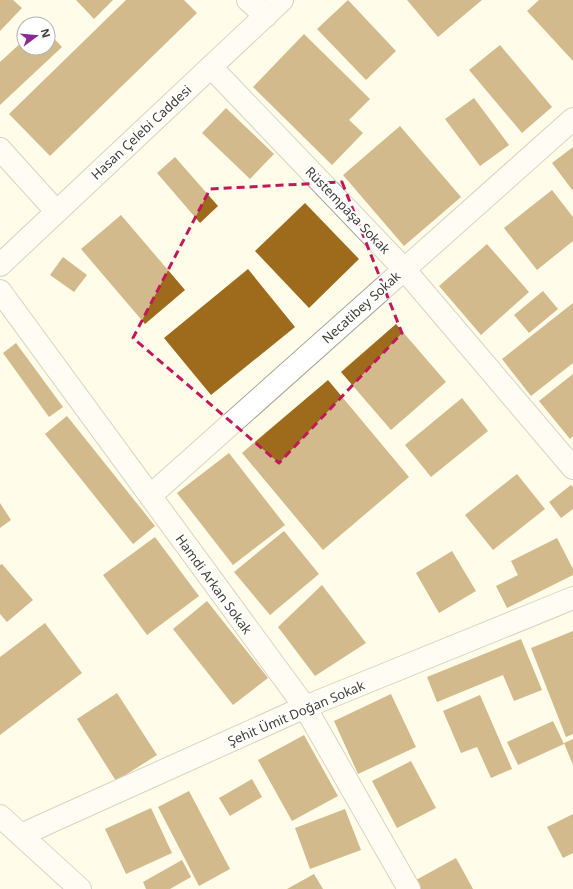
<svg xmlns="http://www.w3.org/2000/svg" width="573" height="889" font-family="'Noto Sans',sans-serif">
<rect width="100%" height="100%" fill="#fffce9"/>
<path fill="#9e6b1c" d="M0 0H13L22 8 0 31Z
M76 0H113L94 19Z
M126 0H184L197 13 50 156 9 114Z
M348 0 396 51 366 80 317 29Z
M407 0H482L438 37Z
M539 0H573V61L527 11Z
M48 32 62 47 0 105V62L24 40V48H48Z
M304 34 370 99 349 120 363 133 332 165 253 87Z
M500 45 552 107 522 133 469 70Z
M474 98 509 145 480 166 445 119Z
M226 108 274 154 250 179 202 133Z
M400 126 461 197 404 246 343 175Z
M573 147V191L552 163Z
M175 157 218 206 200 223 157 173Z
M552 190 573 217V241L537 270 504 228Z
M305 203 359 259 309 308 255 251Z
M121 215 185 290 145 324 81 249Z
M487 244 529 292 481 335 439 286Z
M63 257 87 275 74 292 50 275Z
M248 269 295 327 211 395 164 338Z
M543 291 558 309 529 333 514 315Z
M573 303V363L531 396 502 359Z
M396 324 446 382 391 430 341 372Z
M16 343 63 407 49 417 3 353Z
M573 374V436L570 439 539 401Z
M328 380 409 477 323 550 242 453Z
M462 398 488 431 431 477 405 445Z
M67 416 155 526 133 544 45 434Z
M229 453 285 525 233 565 177 493Z
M517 474 545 509 493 550 465 515Z
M571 485 573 487V509L561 518 549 502Z
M0 503 11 520 0 528Z
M284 531 319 574 270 615 234 572Z
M155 537 199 596 147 635 103 575Z
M557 538 573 569V575L507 608 496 586 518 575 511 561Z
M452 551 476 591 439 613 416 573Z
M2 564 33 600 7 622 0 614V565Z
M322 585 366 643 315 676 278 627Z
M207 601 268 678 233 705 173 629Z
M45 623 82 673 0 735V657Z
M573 631V734L566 737 531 648Z
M521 639 542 690 514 701 503 675 437 702 427 677Z
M117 693 157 755 116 781 77 719Z
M391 694 416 747 358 774 334 721Z
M480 695 512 769 491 778 477 747 461 753 443 711Z
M553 721 564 744 518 765 507 742Z
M304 735 338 796 292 821 258 760Z
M573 739V765L564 743Z
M411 761 436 808 397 828 372 781Z
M252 779 262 797 230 816 219 798Z
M189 791 230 869 199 886 158 807Z
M151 808 172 853 126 874 105 829Z
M345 809 361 850 310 869 295 828Z
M573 814V853L563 858 547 827Z
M456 858 473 889H421L416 880Z
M182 860 191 877 170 889H146L143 882Z
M314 874 323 889H287Z"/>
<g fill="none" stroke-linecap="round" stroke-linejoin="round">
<defs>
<path id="street" d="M248 0 266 16
M211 67 404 269 573 468
M0 149 56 211
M0 291 305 707 409 889
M150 496 573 119
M21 835 305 707 573 598"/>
<path id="secondary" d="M0 265 282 0
M0 816 80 889"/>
</defs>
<use href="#street" stroke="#a6a492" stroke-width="24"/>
<use href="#secondary" stroke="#a6a492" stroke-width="24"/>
<use href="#street" stroke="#fff" stroke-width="22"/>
<use href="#secondary" stroke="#fff" stroke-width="22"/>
</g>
<path d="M0 0H573V889H0ZM342 182 402 333 279 463 133 338 210 189Z" fill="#fffce9" fill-opacity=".55" fill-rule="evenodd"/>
<path fill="none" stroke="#c2185b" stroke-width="3" stroke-dasharray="8 5" stroke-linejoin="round" d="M342 182 402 333 279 463 133 338 210 189Z"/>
<g text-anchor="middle" stroke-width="4" stroke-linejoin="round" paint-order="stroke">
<g font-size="13" fill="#3e3d35" stroke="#fff">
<text transform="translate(141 132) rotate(-43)" y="5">Hasan Çelebi Caddesi</text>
<text transform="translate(348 210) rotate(46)" y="5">Rüstempaşa Sokak</text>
<text transform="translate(361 307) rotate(-42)" y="5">Necatibey Sokak</text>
<text transform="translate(214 584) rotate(54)" y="5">Hamdi Arkan Sokak</text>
<text transform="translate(296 713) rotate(-23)" y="5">Şehit Ümit Doğan Sokak</text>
</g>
</g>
<g transform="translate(36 36) rotate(74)"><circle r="19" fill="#ffffff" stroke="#b2b1ae"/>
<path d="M0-3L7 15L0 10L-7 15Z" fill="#8a2b95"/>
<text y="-6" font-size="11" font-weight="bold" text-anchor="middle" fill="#3e3d35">N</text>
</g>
</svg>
